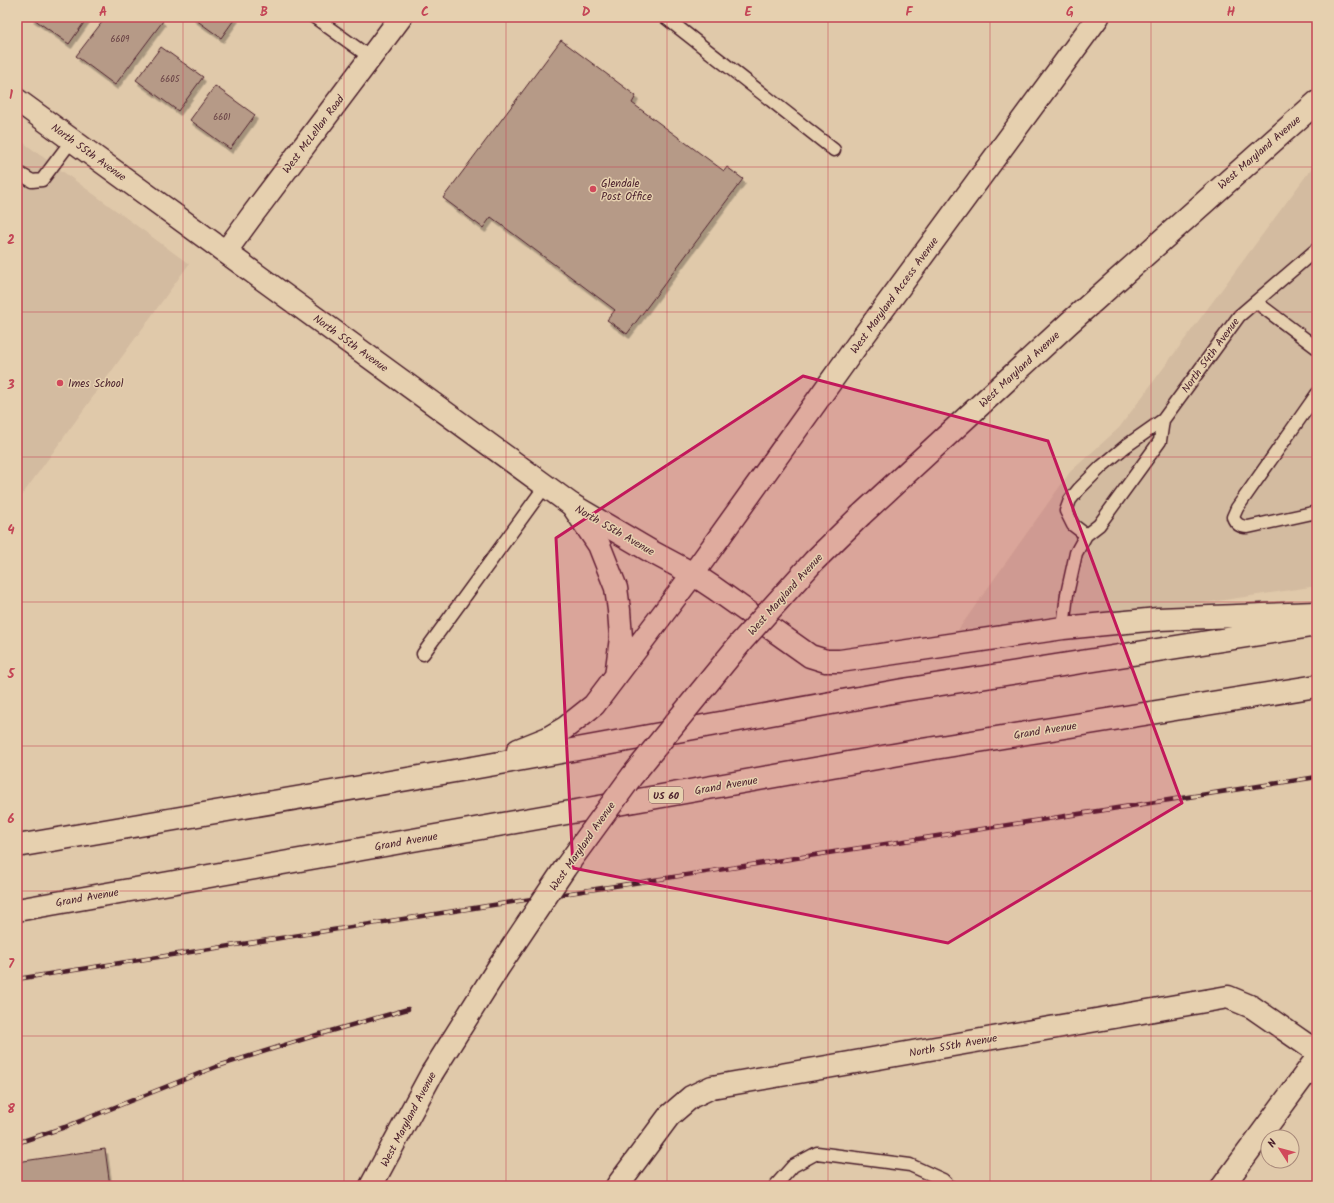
<svg xmlns="http://www.w3.org/2000/svg" width="1334" height="1203" font-family="Kalam,sans-serif">
<defs>
<filter id="shadow"><feDropShadow dx="2.5" dy="4.5" stdDeviation="0" flood-color="#0004"/></filter>
</defs>
<rect width="100%" height="100%" fill="#e0c9aa"/>
<filter id="ink" filterUnits="userSpaceOnUse"><feTurbulence type="fractalNoise" baseFrequency=".025" numOctaves="2"/><feDisplacementMap in="SourceGraphic" scale="8" xChannelSelector="R" yChannelSelector="G"/><feConvolveMatrix kernelMatrix="1 2 1 2 8 2 1 2 1" color-interpolation-filters="sRGB"/></filter>
<g filter="url(#ink)">
<path fill="#d3bba0" d="M17 138 189 264 17 502Z
M1317 161V586L1125 615 958 630 1070 472 1119 428Z"/>
<path fill="#b69a87" stroke="#4a1f2b" filter="url(#shadow)" d="M31 17H88L69 44Z
M106 17H158L163 21 115 85 76 56Z
M192 17H236L221 38Z
M561 40 636 96 632 103 724 171 727 167 743 179 627 334 607 320 615 310 491 217 483 228 443 198Z
M161 47 203 77 178 111 136 80Z
M215 86 255 115 230 149 190 120Z
M105 1149 110 1186H17V1162Z"/>
<g fill="none" stroke-linecap="round" stroke-linejoin="round">
<defs>
<path id="service" d="M314 17 371 58
M665 17 834 150
M17 172 32 181 42 180 72 140
M1256 302 1317 348
M1317 394 1237 508 1233 517C1236 525 1241 527 1248 527L1317 512
M1163 420 1160 441 1099 525 1086 535 1073 525 1066 511 1070 500 1079 489 1101 467 1126 446 1163 420 1239 316 1317 249
M1063 628 1067 594 1076 553 1086 535
M423 654 546 485
M775 1186 793 1166 817 1153 910 1165 943 1180 949 1186"/>
<path id="minor" d="M226 251 253 214 401 17
M617 1186 669 1116 691 1097 712 1087 1228 997 1252 1007 1317 1052"/>
<path id="tertiary" d="M17 100 572 505 652 552 693 574 857 345 1098 17
M861 515 1069 323 1317 102
M371 1186 432 1073
M1223 1186 1317 1058"/>
<path id="trunk" d="M572 505 599 545 616 588 619 610 621 638 616 676
M518 750 548 738 565 728 594 705 693 574 714 588 810 656 826 661H840L1063 628 1158 619 1316 613
M17 846 478 767 903 690 1317 625
M17 910 922 750 1317 686"/>
</defs>
<use href="#service" stroke="#4a1f2b" stroke-width="15"/>
<use href="#minor" stroke="#4a1f2b" stroke-width="25"/>
<use href="#tertiary" stroke="#4a1f2b" stroke-width="25"/>
<use href="#trunk" stroke="#4a1f2b" stroke-width="25"/>
<use href="#service" stroke="#e6d0af" stroke-width="12"/>
<use href="#minor" stroke="#e6d0af" stroke-width="22"/>
<use href="#tertiary" stroke="#e6d0af" stroke-width="22"/>
<use href="#trunk" stroke="#e6d0af" stroke-width="22"/>
<defs>
<path id="rail" d="M17 979 1317 777
M17 1143 65 1127 218 1066 320 1034 408 1009"/>
</defs>
<use href="#rail" stroke="#4a1f2b" stroke-width="4.5"/>
<use href="#rail" stroke="#e6d0af" stroke-width="3" stroke-dasharray="9" stroke-linecap="butt"/>
<defs>
<path id="tertiary-bridge" d="M432 1073 498 968 565 868 632 776 742 641 814 561 861 515"/>
</defs>
<use href="#tertiary-bridge" stroke="#4a1f2b" stroke-width="25" stroke-linecap="butt"/>
<use href="#tertiary-bridge" stroke="#e6d0af" stroke-width="22"/>
</g>
</g>
<path fill="#c2185b" fill-opacity="0.2" stroke="#c2185b" stroke-width="3" stroke-linejoin="round" d="M803 376 1048 441 1182 803 948 943 573 868 556 538Z"/>
<path fill="none" stroke="#c44556" stroke-width="1" stroke-opacity="0.55" d="M183 17V1186M344 17V1186M506 17V1186M667 17V1186M828 17V1186M990 17V1186M1151 17V1186M17 167H1317M17 312H1317M17 457H1317M17 602H1317M17 746H1317M17 891H1317M17 1036H1317"/>
<g fill="#d1495b" stroke="#e6d0af" stroke-width="1.5">
<circle cx="593" cy="189" r="4"/>
<circle cx="60" cy="383" r="4"/>
</g>
<g text-anchor="middle" stroke-width="3" stroke-linejoin="round" paint-order="stroke">
<g font-size="9" fill="#653e42">
<text x="120" y="42">6609</text>
<text x="170" y="82">6605</text>
<text x="222" y="120">6601</text>
</g>
<rect fill="#e6d0af" stroke="#795453" stroke-width="1" x="649" y="787" width="34" height="16" rx="3"/>
<g font-size="10" font-weight="bold" fill="#4a1f2b">
<text x="666" y="799">US 60</text>
</g>
<g font-size="11" fill="#4a1f2b" stroke="#e6d0af">
<text transform="translate(313 134) rotate(-53)" y="4">West McLellan Road</text>
<text transform="translate(89 152) rotate(36)" y="4">North 55th Avenue</text>
<text transform="translate(1259 152) rotate(-41)" y="4">West Maryland Avenue</text>
<text transform="translate(894 295) rotate(-54)" y="4">West Maryland Access Avenue</text>
<text transform="translate(351 343) rotate(36)" y="4">North 55th Avenue</text>
<text transform="translate(1210 355) rotate(-54)" y="4">North 54th Avenue</text>
<text transform="translate(1019 369) rotate(-43)" y="4">West Maryland Avenue</text>
<text transform="translate(615 530) rotate(30)" y="4">North 55th Avenue</text>
<text transform="translate(785 594) rotate(-48)" y="4">West Maryland Avenue</text>
<text transform="translate(1045 730) rotate(-9)" y="4">Grand Avenue</text>
<text transform="translate(726 785) rotate(-10)" y="4">Grand Avenue</text>
<text transform="translate(406 841) rotate(-10)" y="4">Grand Avenue</text>
<text transform="translate(582 846) rotate(-55)" y="4">West Maryland Avenue</text>
<text transform="translate(87 897) rotate(-10)" y="4">Grand Avenue</text>
<text transform="translate(953 1045) rotate(-10)" y="4">North 55th Avenue</text>
<text transform="translate(408 1119) rotate(-62)" y="4">West Maryland Avenue</text>
</g>
<g font-size="11" fill="#4a1f2b" stroke="#e6d0af" text-anchor="start">
<text x="601" y="187">Glendale<tspan x="601" dy="13">Post Office</tspan></text>
<text x="68" y="387">Imes School</text>
</g>
</g>
<rect width="1334" height="1203" fill="none" stroke="#e6d0af" stroke-width="44"/>
<g transform="translate(1280 1149) rotate(306)"><circle r="19" fill="#e6d0af" stroke="#a8897a"/>
<path d="M0-3L7 15L0 10L-7 15Z" fill="#d1495b"/>
<text y="-6" font-size="11" font-weight="bold" text-anchor="middle" fill="#4a1f2b">N</text>
</g>
<rect x="22" y="22" width="1290" height="1159" fill="none" stroke="#c44556" stroke-width="1.5"/>
<g font-size="13" text-anchor="middle" font-weight="bold" fill="#c44556">
<text x="103" y="16">A</text>
<text x="264" y="16">B</text>
<text x="425" y="16">C</text>
<text x="586" y="16">D</text>
<text x="748" y="16">E</text>
<text x="909" y="16">F</text>
<text x="1070" y="16">G</text>
<text x="1231" y="16">H</text>
<text x="11" y="99">1</text>
<text x="11" y="244">2</text>
<text x="11" y="389">3</text>
<text x="11" y="534">4</text>
<text x="11" y="678">5</text>
<text x="11" y="823">6</text>
<text x="11" y="968">7</text>
<text x="11" y="1113">8</text>
</g>
</svg>
